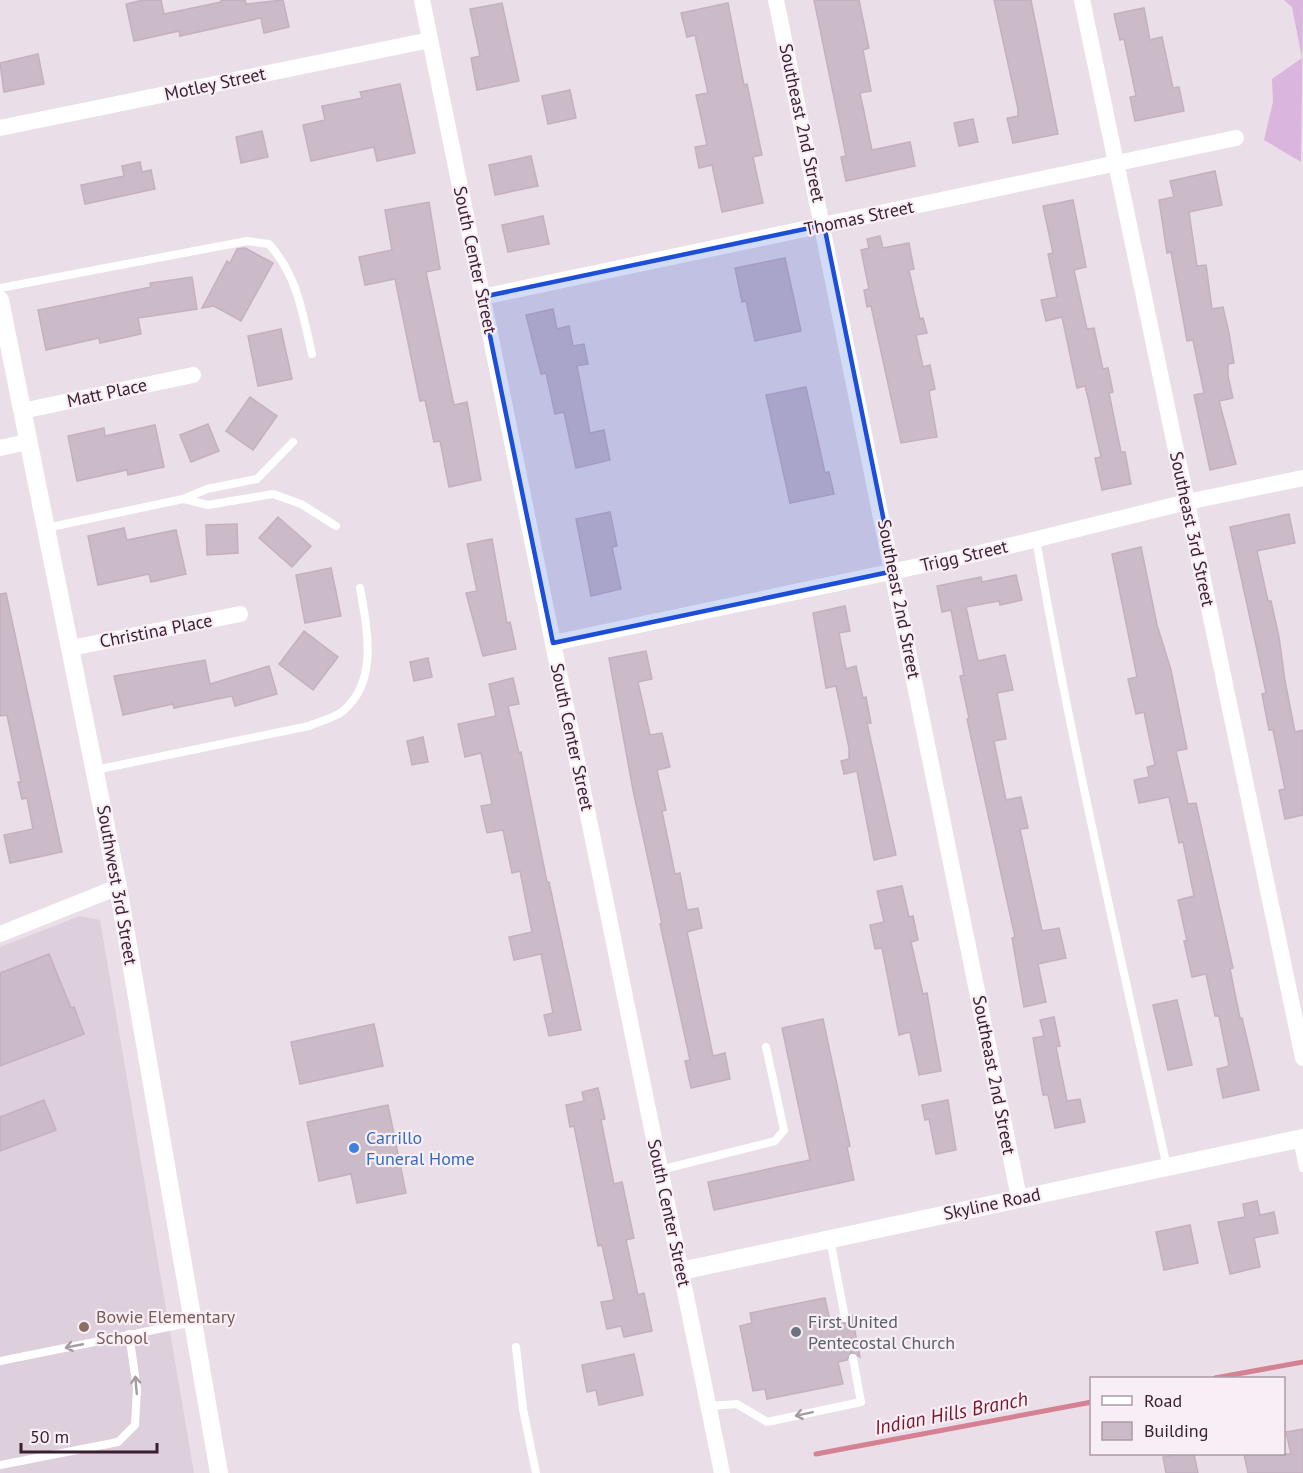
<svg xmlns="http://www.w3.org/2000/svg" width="1303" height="1473" font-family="'PT Sans',sans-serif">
<rect width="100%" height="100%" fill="#eadee8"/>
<path fill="#decfdc" d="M80 916 100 920 194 1473H0V947Z"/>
<path fill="#dab5dd" d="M1284 0H1303L1301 162 1264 140 1273 102 1272 79 1302 58 1292 7Z"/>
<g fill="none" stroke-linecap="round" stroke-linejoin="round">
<path stroke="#d48192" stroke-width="5" d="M1215 1378 1303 1362
M816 1454 1092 1402"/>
</g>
<path fill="#cbbac7" stroke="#c4b0c0" stroke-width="1.5" d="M143 0H161L164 14 221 2V0H245L246 4 283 0 289 27 264 33 261 18 180 36 179 31 134 41 126 4Z
M814 0H859L869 48 863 50 871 91 860 93 872 150 910 142 915 166 846 181 841 157 846 156Z
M994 0H1031L1058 134 1013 143 1007 118 1018 116V109Z
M502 3 519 81 477 90 471 58 480 56 470 9Z
M728 3 744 85 747 84 762 155 753 157 763 203 722 212 712 165 699 168 695 147 707 145 696 95 708 93 695 35 687 37 681 13Z
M1144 8 1150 40 1162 37 1173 88 1179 87 1184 111 1135 121 1130 97 1136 96 1124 39 1120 40 1114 14Z
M38 54 44 84 4 92 0 63Z
M400 84 415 153 377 161 374 147 311 161 303 125 325 120 322 106 362 98 360 92Z
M570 90 576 118 548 124 542 96Z
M973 119 978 142 959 146 954 123Z
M262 131 268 157 241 163 236 137Z
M531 156 538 186 495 195 489 165Z
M140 162 142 172 151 170 155 189 85 204 81 185 124 176 122 166Z
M1215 171 1222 205 1189 212 1197 266 1206 265 1212 309 1223 307 1229 333 1234 363 1228 364V376L1233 398 1219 401 1236 464 1210 470 1194 395 1204 393 1193 340 1187 341 1171 252 1167 253 1159 200 1174 197 1170 181Z
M1073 200 1086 267 1074 270 1087 329 1094 328 1103 369 1108 368 1113 392 1109 393 1121 452H1125L1131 484 1102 490 1095 458 1101 457 1088 398 1085 386 1077 388 1062 317 1046 321 1041 300 1057 297 1048 254 1053 253 1043 206Z
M429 202 440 269 426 272 454 405 467 402 481 480 449 487 440 441 434 442 425 400 420 401 395 279 365 285 359 257 392 250 385 210Z
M543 216 549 244 508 252 502 225Z
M880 236 883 248 909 243 914 269 909 270 920 319 923 318 927 333 916 335 923 367 930 365 935 389 929 391 937 437 901 443 871 306 867 307 864 290 869 289 861 250 869 248 867 239Z
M245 248 273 263 241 321 214 306 202 308 227 261 230 263 237 249Z
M785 258 801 331 755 341 746 301 742 302 735 268Z
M192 277 197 309 138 318 141 334 100 343 99 338 46 350 38 310 151 287 150 283Z
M553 309 557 329 569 326 573 346 584 344 588 364 577 366 590 433 604 430 610 460 576 468 564 412 555 414 546 373 541 374 526 315Z
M281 329 292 379 258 386 248 336Z
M806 387 825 473 829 472 834 494 790 503 766 395Z
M250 397 277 416 253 450 226 431Z
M208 424 219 451 191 462 180 435Z
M155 425 164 467 128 475 127 470 77 481 68 436 104 428 105 436Z
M610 512 617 546 612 547 621 589 591 596 576 519Z
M1289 514 1295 543 1257 551 1268 601H1271L1279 637 1285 681 1295 732 1303 730V815L1285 819 1279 790 1285 789 1273 730H1269L1262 694 1266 693 1257 650 1230 527Z
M278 517 311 546 292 567 259 538Z
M237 524 238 553 207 555 206 525Z
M124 528 127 540 176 530 186 574 151 582 149 574 98 585 88 536Z
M492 539 507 623 510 622 516 649 483 656 466 593 477 591 467 544Z
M1141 547 1157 625 1171 670 1187 749 1176 751 1188 804 1196 803 1233 968 1230 969 1240 1018H1242L1259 1090 1223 1098 1217 1069 1229 1066 1219 1016H1215L1206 974 1192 977 1184 941H1187L1178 900 1194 896 1183 842 1179 843 1169 797 1139 803 1134 780 1149 777 1147 767 1155 765 1144 712 1136 714 1128 679 1137 677 1112 554Z
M331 568 341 616 305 623 296 575Z
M1016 575 1022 600 1000 605 999 601 966 607 978 661 1005 655 1013 690 997 693 1006 739 994 741 1006 800 1021 797 1028 828 1020 829 1042 931 1059 928 1066 958 1038 964 1046 1002 1024 1007 1012 938 1015 937 967 719 969 718 960 676 964 675 951 610 942 612 937 586 981 577 982 582Z
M6 593 62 852 10 863 4 835 33 829 27 798 22 799 18 782H21L7 715 0 716V594Z
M845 606 850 631 839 633 846 669 856 666 863 698 866 697 871 723H867L896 855 874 860 857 771 844 774 841 761 849 759V748L836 686 826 688 813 613Z
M304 631 338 657 313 690 279 664Z
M646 651 652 679 638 682 650 735 662 733 670 767 657 770 666 810 662 811 675 874 680 873 687 910 698 908 702 928 687 932 713 1056 725 1053 730 1079 691 1088 685 1061 690 1060 660 924H662L633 790 609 658Z
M428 658 432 677 414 681 410 662Z
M205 660 210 684 269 666 277 694 235 706 232 696 174 708 173 704 123 715 114 676Z
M513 678 519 704 508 706 519 753 521 752 547 882H549L581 1030 549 1036 544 1015 553 1013 541 954 514 960 509 937 532 932 520 871 512 873 503 830 487 833 481 806 492 804 481 753 465 757 458 724 496 716 489 684Z
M423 737 428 762 412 765 407 741Z
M902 886 909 917 913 916 918 940 911 942 923 994 927 993 941 1071 919 1075 910 1032 899 1035 882 948 875 949 870 925 884 922 877 891Z
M49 954 71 1008 74 1007 84 1034 0 1066V973Z
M1177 1000 1192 1065 1168 1070 1153 1005Z
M1054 1017 1060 1046 1056 1047 1067 1101 1080 1099 1085 1122 1055 1128 1048 1095H1043L1033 1038 1044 1036 1040 1020Z
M823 1019 850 1146 847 1147 854 1180 714 1210 708 1182 810 1160 782 1028Z
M374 1024 383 1066 300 1084 291 1042Z
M598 1088 605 1119 601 1120 614 1184 622 1182 634 1238 626 1240 638 1295 644 1293 652 1331 624 1337 621 1326 607 1329 601 1302 614 1300 602 1245 598 1246 574 1126 570 1127 566 1105 584 1101 582 1092Z
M44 1100 56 1130 0 1151V1117Z
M948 1100 956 1150 936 1154 929 1119 925 1120 922 1105Z
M388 1105 406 1193 357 1203 351 1174 319 1181 307 1122Z
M1257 1201 1260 1215 1274 1212 1278 1233 1254 1238 1260 1267 1230 1274 1218 1222 1245 1217 1243 1204Z
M1190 1225 1198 1263 1164 1270 1156 1232Z
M825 1298 830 1321 839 1319 847 1324 852 1316 860 1357 851 1352 847 1360 838 1362 843 1384 767 1399 765 1389 753 1391 740 1326 752 1323 750 1313Z
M634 1354 643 1395 599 1405 596 1390 587 1392 582 1365Z
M1303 1429V1473H1248L1244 1454H1291L1286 1432Z
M1180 1454H1194L1198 1473H1166L1163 1457Z"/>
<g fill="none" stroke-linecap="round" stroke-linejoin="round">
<path stroke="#fff" stroke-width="8" d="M0 288 247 241 269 244C298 277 302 312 312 354
M184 499 208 505 273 494 301 504 336 526
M46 528 183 499 207 489 257 479 293 442
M1036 539C1072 749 1121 958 1167 1167
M95 770 309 726C320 721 335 718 343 711 379 681 367 628 360 588
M1297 1139 1303 1168
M660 1170 775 1141 784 1130 766 1047
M830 1239 845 1318
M516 1347 523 1409 536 1473
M0 1361 193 1322
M708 1406 737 1404 767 1422 861 1402 853 1358
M0 1465 118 1442 135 1425 137 1389 129 1334"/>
<path stroke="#fff" stroke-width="16" d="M422 0 722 1473
M776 0 1019 1198
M1082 0 1303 1058
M0 128 430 40
M482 297 1236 138
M22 411 193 375
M0 448 27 442
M553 643 976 554 1187 502 1303 478
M71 648 240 614
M0 934 118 887"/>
<path stroke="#fff" stroke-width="18" d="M0 300 118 887 219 1473
M681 1271 1303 1138"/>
</g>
<defs><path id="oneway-shaft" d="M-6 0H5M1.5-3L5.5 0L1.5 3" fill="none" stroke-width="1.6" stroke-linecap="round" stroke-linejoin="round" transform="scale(1.5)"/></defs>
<g stroke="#a79aa2">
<use href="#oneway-shaft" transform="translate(74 1346) rotate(169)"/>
<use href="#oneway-shaft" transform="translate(136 1385) rotate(-95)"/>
<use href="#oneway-shaft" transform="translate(804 1414) rotate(168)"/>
</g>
<path fill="#1d4ed8" fill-opacity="0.2" stroke="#1d4ed8" stroke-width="4.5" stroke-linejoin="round" d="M824 225 894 571 553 643 482 297Z"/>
<circle fill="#3f7fe0" stroke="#f7eef6" stroke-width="2" cx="354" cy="1148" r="6"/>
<circle fill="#8d6e63" stroke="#f7eef6" stroke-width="2" cx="84" cy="1327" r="6"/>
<circle fill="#6b7280" stroke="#f7eef6" stroke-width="2" cx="796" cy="1332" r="6"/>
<g text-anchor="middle" stroke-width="4.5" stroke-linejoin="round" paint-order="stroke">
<g font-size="18" fill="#3b1e30" stroke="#f7eef6">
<text transform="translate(215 84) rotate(-12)" y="6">Motley Street</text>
<text transform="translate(802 123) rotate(78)" y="6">Southeast 2nd Street</text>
<text transform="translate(859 218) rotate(-12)" y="6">Thomas Street</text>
<text transform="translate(475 260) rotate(78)" y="6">South Center Street</text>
<text transform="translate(107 393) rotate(-12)" y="6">Matt Place</text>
<text transform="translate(1192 529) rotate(78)" y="6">Southeast 3rd Street</text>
<text transform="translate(964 556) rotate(-13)" y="6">Trigg Street</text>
<text transform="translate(899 599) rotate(79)" y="6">Southeast 2nd Street</text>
<text transform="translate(156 631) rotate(-11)" y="6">Christina Place</text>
<text transform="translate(572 737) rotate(78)" y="6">South Center Street</text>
<text transform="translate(117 885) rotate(80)" y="6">Southwest 3rd Street</text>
<text transform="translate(994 1075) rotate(79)" y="6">Southeast 2nd Street</text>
<text transform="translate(992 1204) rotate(-12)" y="6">Skyline Road</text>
<text transform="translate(669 1213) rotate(78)" y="6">South Center Street</text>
</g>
<g font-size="18" fill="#366cbe" stroke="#f7eef6" text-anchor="start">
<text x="366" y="1144">Carrillo<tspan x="366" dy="21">Funeral Home</tspan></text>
</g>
<g font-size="18" fill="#785e54" stroke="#f7eef6" text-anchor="start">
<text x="96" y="1323">Bowie Elementary<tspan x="96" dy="21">School</tspan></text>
</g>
<g font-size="18" fill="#5b616d" stroke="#f7eef6" text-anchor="start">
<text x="808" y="1328">First United<tspan x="808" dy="21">Pentecostal Church</tspan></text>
</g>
<g font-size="20" font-style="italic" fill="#791629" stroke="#f7eef6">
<text transform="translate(951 1413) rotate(-11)" y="7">Indian Hills Branch</text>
</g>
</g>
<rect x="1090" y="1377" width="195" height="78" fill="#f7eef6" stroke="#ac9ba7" stroke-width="1.5"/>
<rect x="1102" y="1396" width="30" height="9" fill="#ffffff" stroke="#ac9ba7" stroke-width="1.5"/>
<text x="1144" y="1407" font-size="18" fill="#3b1e30">Road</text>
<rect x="1102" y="1422" width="30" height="18" fill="#cbbac7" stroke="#ac9ba7" stroke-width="1.5"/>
<text x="1144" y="1437" font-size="18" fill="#3b1e30">Building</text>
<path d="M21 1443v9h136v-9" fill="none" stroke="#3b1e30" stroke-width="3"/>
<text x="30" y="1443" font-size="18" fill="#3b1e30" stroke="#f7eef6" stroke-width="4.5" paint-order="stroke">50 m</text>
</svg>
